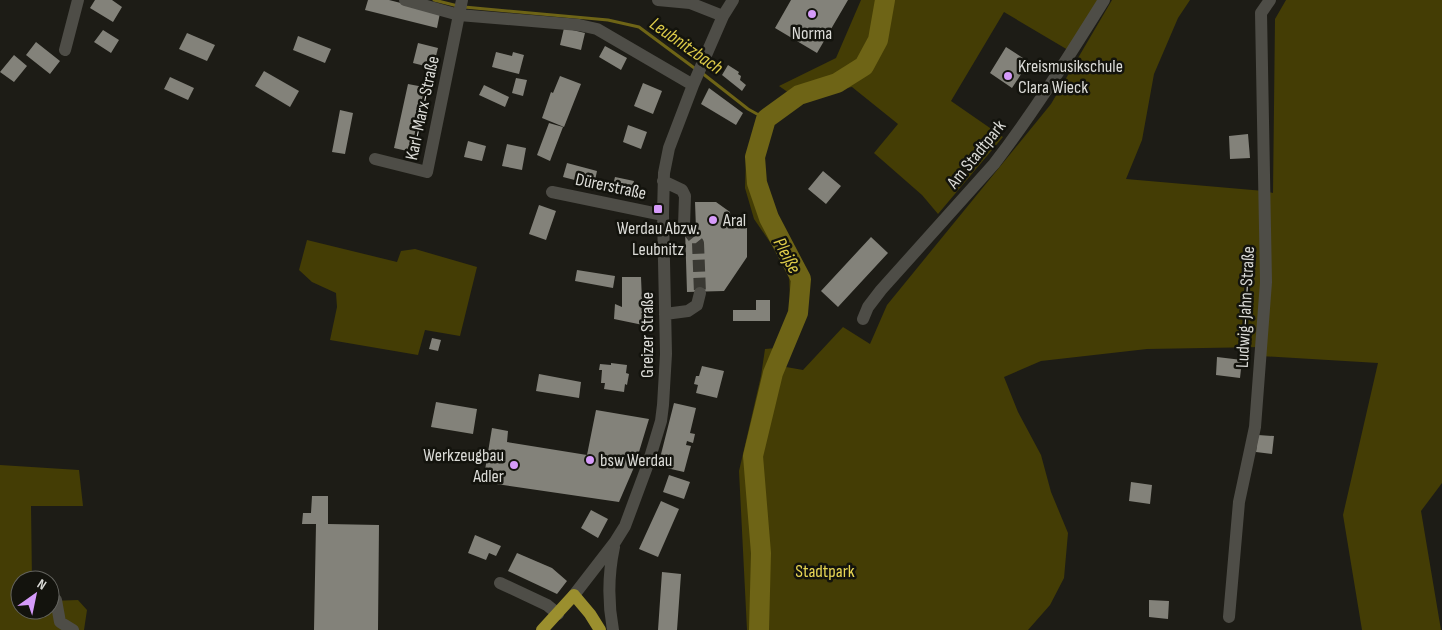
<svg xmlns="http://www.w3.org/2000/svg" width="1442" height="630" font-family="'Sofia Sans Condensed',sans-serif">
<rect width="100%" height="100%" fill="#1d1c16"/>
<path fill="#443d05" d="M861 0H1104L1068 50 1004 12 951 101 1003 137 938 214 922 195 874 153 898 124 852 87 813 95 792 106 771 127 762 153 761 173 770 204 790 242 806 268V296L800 327 787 355 786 367 803 370 843 327 870 344 887 305 1051 104 1112 0H1190L1178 18 1154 74 1142 140 1126 179 1264 191 1273 193 1275 19 1286 0H1442V483L1421 511 1441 630H1362L1343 515 1378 363 1261 356V347L1147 349 1041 361 1004 377 1018 412 1041 455 1051 492 1068 533 1064 578 1050 605 1028 630H747L739 471 761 376 765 349 777 348 787 322 790 299 789 276 774 248 754 219 745 188 746 156 753 134 759 118 792 95 779 86 836 58Z
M307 240 397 262 401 251 415 249 477 267 460 336 425 330 418 355 330 340 337 307 336 293 312 282 299 270Z
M0 465 79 470 83 506H31L32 580H20V610H50V601L78 600 87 610 84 630H0Z"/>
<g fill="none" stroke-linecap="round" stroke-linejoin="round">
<path stroke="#6e6416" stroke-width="3" d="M434 0 458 6
M464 7 608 20 639 27 697 70
M702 73 748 109 766 119"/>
<path stroke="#6e6416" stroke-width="20" d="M759 630 761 553 753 456 773 373 798 313 801 279 769 218 757 183 755 157 766 119 799 95 837 83 864 66 878 40 885 0"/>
</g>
<path fill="#83827a" d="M95 0H112L122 7 113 22 90 8Z
M368 0H389L440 13 437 28 365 10Z
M791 0H848L817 53 775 28Z
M564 28 585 33 581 50 560 45Z
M103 30 119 40 111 53 94 42Z
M187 33 215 45 207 61 179 49Z
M298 36 331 49 325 63 293 50Z
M36 42 60 61 50 74 26 55Z
M418 43 438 48 433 68 413 63Z
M605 46 627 58 621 70 599 57Z
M1006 47 1029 62 1012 88 990 73Z
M496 52 512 56 513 52 524 55 519 74 492 67Z
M14 55 27 66 14 82 0 72Z
M728 65 739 72 738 74 741 76 740 80 746 85 742 91 722 75Z
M264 71 299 91 290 107 255 86Z
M560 76 581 84 564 127 542 118 551 92 553 93Z
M170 77 194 88 188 100 164 89Z
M516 78 527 80 523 96 512 93Z
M643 83 662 91 653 114 634 106Z
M408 84 429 88 416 153 394 148Z
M484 85 509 97 505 107 479 95Z
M709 88 743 113 736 125 701 104Z
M340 110 353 113 345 154 332 152Z
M549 123 563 127 550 161 537 155Z
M628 125 647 132 641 149 623 142Z
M1248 134 1250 158 1230 159 1229 136Z
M468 141 486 146 482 161 464 157Z
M507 144 526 148 522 170 502 166Z
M567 163 597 171 594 185 563 177Z
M823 171 841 186 826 204 808 189Z
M615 177 634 181 630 194 612 189Z
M695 202H716L730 212 731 228H747V257L724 291 687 292 685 229H696Z
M539 205 556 211 546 240 529 234Z
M871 237 888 253 838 307 821 291Z
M577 270 615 276 613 288 575 281Z
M622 277H641L643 325 614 319 615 304 622 307Z
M756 300H770V321H733V310H756Z
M432 338 441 340 438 351 429 349Z
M1217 357 1242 360 1240 378 1216 375Z
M611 363 627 365 626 373 629 374 627 385 625 384 624 392 604 389 605 383H601L602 370H599L600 364 611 365Z
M702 366 724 371 717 398 696 393 698 385 694 384 696 376H699Z
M539 374 581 382 579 398 536 391Z
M436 402 477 409 473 434 431 427Z
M674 403 696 408 690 433 695 434 693 443 687 441 686 445 691 446 684 472 658 466Z
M596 410 649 419 635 465 619 502 483 482 492 428 508 431 507 442 587 455Z
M1258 435 1274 436 1272 454 1256 452Z
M669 475 690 482 684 499 663 492Z
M1131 482 1152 485 1150 504 1129 501Z
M312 496H328V524L379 525 378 630H314L316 524H302L303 513H311Z
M661 501 679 509 658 557 639 549Z
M591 510 608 519 598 538 581 528Z
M475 535 501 546 496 556 489 553 486 560 468 553Z
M517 553 552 568 567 581 557 594 508 571Z
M662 572 681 574 677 630H658Z
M1149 600 1169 601 1168 619 1149 617Z"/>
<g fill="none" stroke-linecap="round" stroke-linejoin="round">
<path stroke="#3a3933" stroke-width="12" stroke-dasharray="12 6" stroke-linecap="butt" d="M686 228 698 243 700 293"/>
<path stroke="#4e4d47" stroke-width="12" d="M405 0 459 15 579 25 597 29 693 85
M658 0 690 3 723 16
M65 50 78 0
M375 159 427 172 462 0
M663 181 682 190 685 196 684 226 686 228
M552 192 663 215
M665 314 688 311 697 305 700 293
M863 319 868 307 881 290 994 164C1034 112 1069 56 1104 0
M500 583 547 605 558 614
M574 595 615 542 625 526 648 464 661 421 663 405 666 354 663 215 664 173 669 148 693 85 723 16 733 0
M56 600 60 622 73 630
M1229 617 1239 502 1255 427 1266 282 1261 13 1270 0
M613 630C608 603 608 575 614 547"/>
<path stroke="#9b8f2e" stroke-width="12" d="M542 630 574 595 590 614 600 630"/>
</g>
<g fill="#d69bfa" stroke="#13130d" stroke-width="2">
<circle cx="812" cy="14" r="5"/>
<circle cx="1008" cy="76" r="5"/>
<rect x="653" y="204" width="10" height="10" rx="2.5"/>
<circle cx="713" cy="220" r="5"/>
<circle cx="590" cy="460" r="5"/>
<circle cx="514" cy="465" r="5"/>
</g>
<g text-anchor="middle" stroke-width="5" stroke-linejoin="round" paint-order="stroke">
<g font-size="18" fill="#dbdbd7" stroke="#13130d" text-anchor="start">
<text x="812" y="39" text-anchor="middle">Norma</text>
<text x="1018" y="72">Kreismusikschule<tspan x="1018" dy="21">Clara Wieck</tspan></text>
<text x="723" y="226">Aral</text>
<text x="658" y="234" text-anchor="middle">Werdau Abzw.<tspan x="658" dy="21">Leubnitz</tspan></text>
<text x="504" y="461" text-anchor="end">Werkzeugbau<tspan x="504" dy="21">Adler</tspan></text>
<text x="600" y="466">bsw Werdau</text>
</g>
<g font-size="18" fill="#dbdbd7" stroke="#13130d">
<text transform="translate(422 108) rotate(-78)" y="6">Karl-Marx-Straße</text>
<text transform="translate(976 154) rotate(-51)" y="6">Am Stadtpark</text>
<text transform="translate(611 186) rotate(12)" y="6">Dürerstraße</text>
<text transform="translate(1245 307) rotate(-87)" y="6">Ludwig-Jahn-Straße</text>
<text transform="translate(647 335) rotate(-90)" y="6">Greizer Straße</text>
</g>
<g font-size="18" fill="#e8d654" stroke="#13130d">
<text x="825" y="577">Stadtpark</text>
</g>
<g font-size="19" font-style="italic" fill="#decc49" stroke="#13130d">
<text transform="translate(687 45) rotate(35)" y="7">Leubnitzbach</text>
<text transform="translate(788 255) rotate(62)" y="7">Pleiße</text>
</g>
</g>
<g transform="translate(35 595) rotate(33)"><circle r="24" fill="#13130d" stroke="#63635e"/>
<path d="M0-4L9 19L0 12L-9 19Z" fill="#d69bfa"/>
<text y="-8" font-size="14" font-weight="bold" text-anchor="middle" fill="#dbdbd7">N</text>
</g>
</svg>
